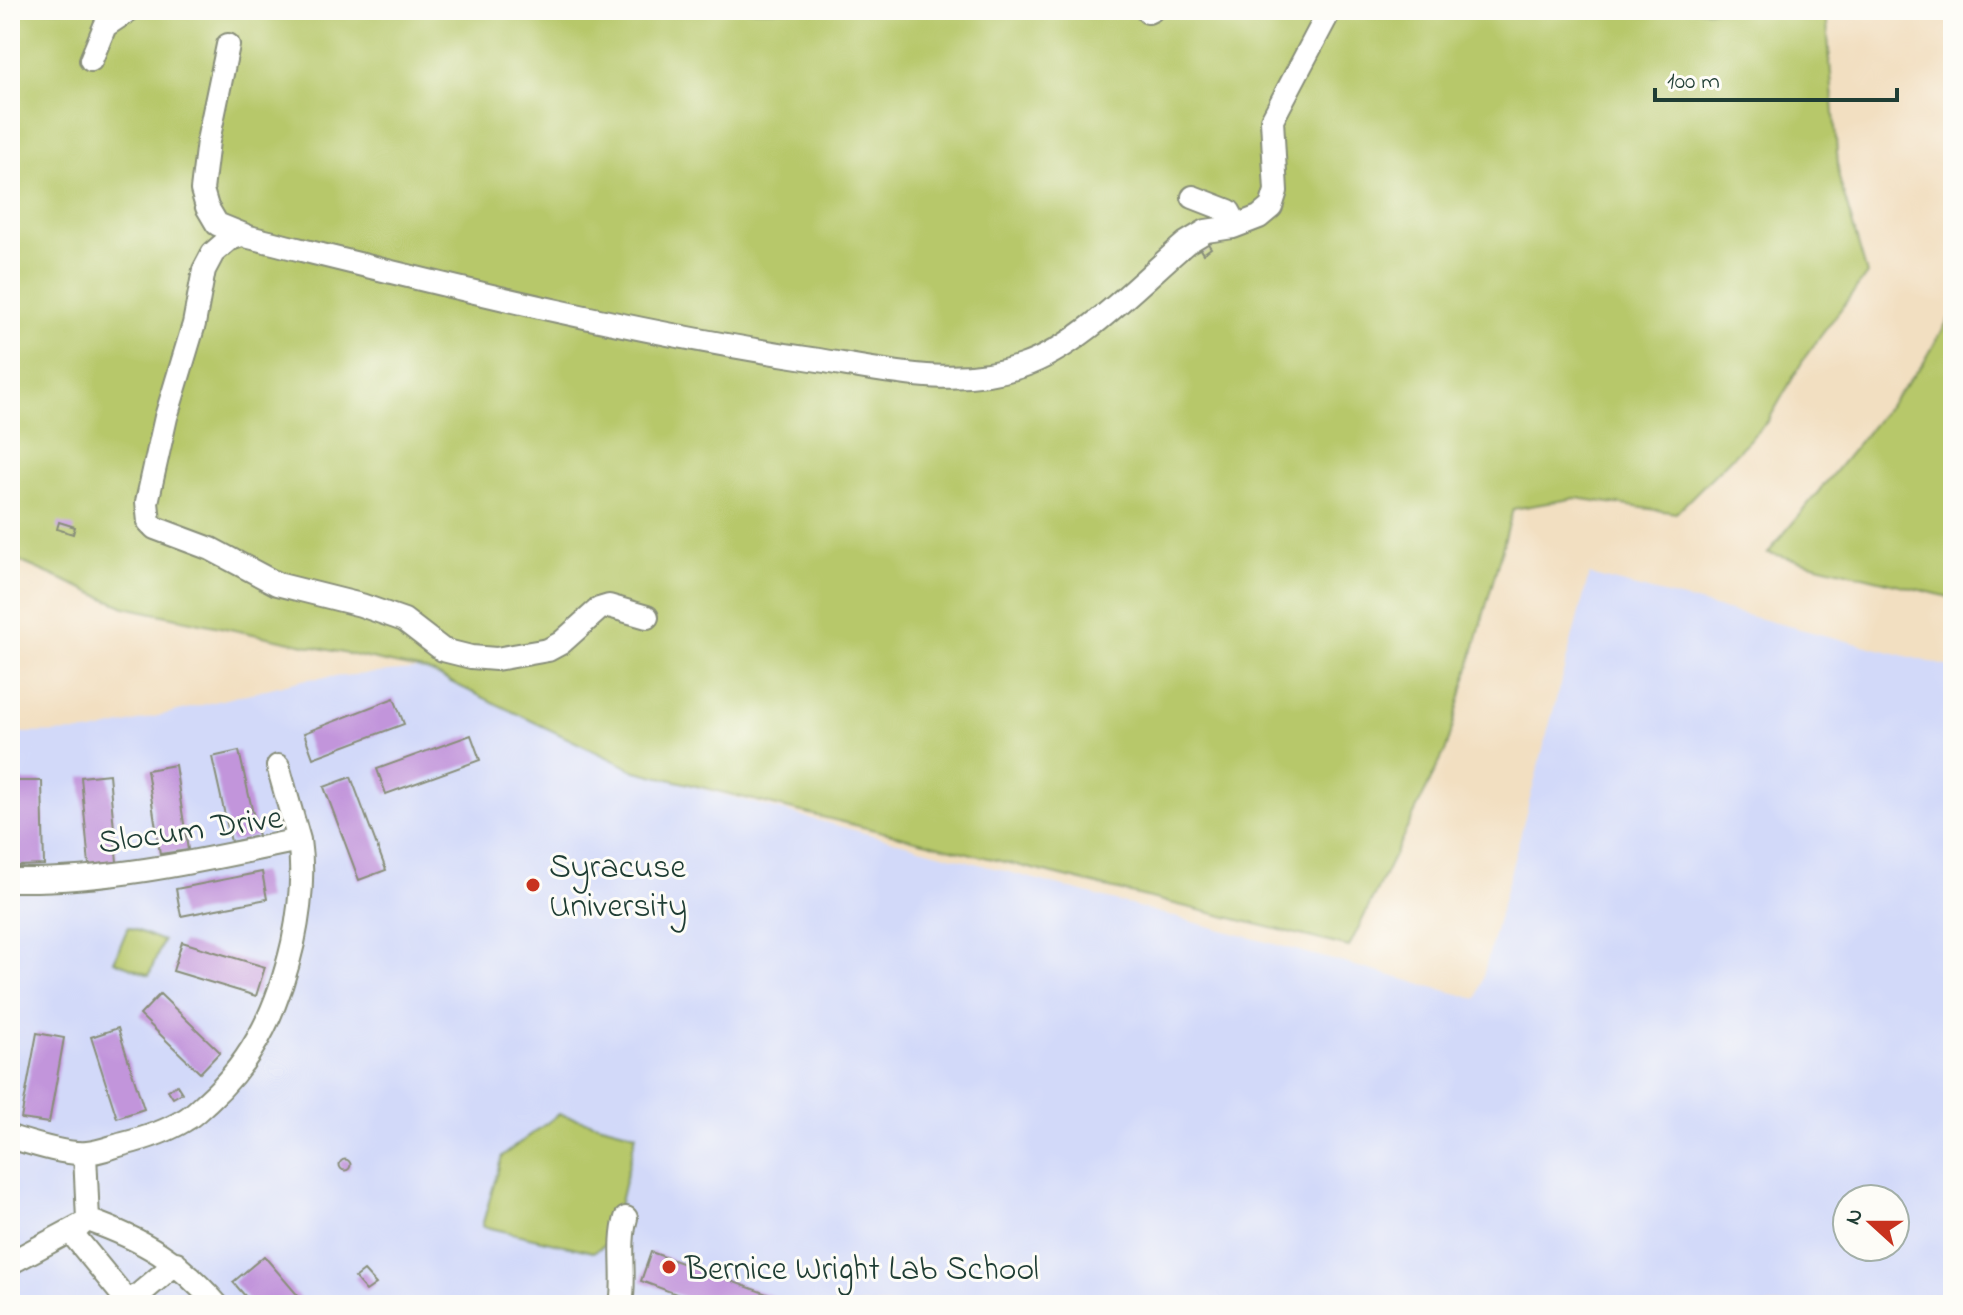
<svg xmlns="http://www.w3.org/2000/svg" width="1963" height="1315" font-family="'Indie Flower',sans-serif">
<rect width="100%" height="100%" fill="#fdfcf7"/>
<filter id="ink" filterUnits="userSpaceOnUse"><feTurbulence type="fractalNoise" baseFrequency=".0125" numOctaves="2"/><feDisplacementMap in="SourceGraphic" scale="16" xChannelSelector="R" yChannelSelector="G"/><feConvolveMatrix kernelMatrix="1 2 1 2 8 2 1 2 1" color-interpolation-filters="sRGB"/></filter>
<filter id="wash" filterUnits="userSpaceOnUse"><feTurbulence type="fractalNoise" baseFrequency=".006" numOctaves="4" result="noise"/><feDisplacementMap in="SourceGraphic" scale="32" xChannelSelector="R" yChannelSelector="G"/><feGaussianBlur stdDeviation="1.8" result="paint"/><feColorMatrix in="noise" values="0 0 0 0 0 0 0 0 0 0 0 0 0 0 0 0 0 1.4 0 .05"/><feComposite in="paint" operator="in"/></filter>
<g filter="url(#wash)">
<rect width="100%" height="100%" fill="#f2dfc1"/>
<path fill="#d2d9f9" fill-rule="evenodd" d="M1589 575 1953 668V1305H10V733L93 732 307 679 424 669 636 771 1477 999ZM1847 1199H1895V1247H1847Z"/>
<path fill="#b7c86a" stroke="#6b824f" stroke-width="2" d="M10 10H1826L1839 178 1867 274 1805 357 1768 421 1676 513 1576 498 1513 509 1447 747 1349 947 636 771 428 671 125 607 10 557Z
M1953 312V598L1768 553 1923 364Z
M128 927 163 941 149 975 114 961Z
M559 1114 636 1134 611 1241 593 1252 482 1226 502 1156Z"/>
<g id="blocks">
<path fill="#c295db" d="M1206 241 1211 248 1203 254 1198 246Z
M59 522 75 527 73 534 57 529Z
M394 698 404 724 313 758 304 733Z
M471 735 480 760 386 794 377 769Z
M239 751 258 836 231 842 212 757Z
M175 765 188 850 160 854 147 770Z
M109 774 117 862 89 865 81 777Z
M351 777 386 870 359 880 324 787Z
M15 781H42L44 865 17 866Z
M262 872 267 899 181 916 176 889Z
M182 942 265 967 256 996 173 971Z
M160 994 220 1052 200 1073 140 1015Z
M118 1028 144 1109 117 1118 91 1037Z
M37 1033 64 1038 49 1123 21 1119Z
M177 1085 182 1093 173 1098 168 1090Z
M339.5 1165a5.5 5.5 0 1 1 11 0a5.5 5.5 0 1 1-11 0Z
M651 1252 797 1305H706L641 1281Z
M264 1256 306 1305H253L233 1282Z
M364 1271 376 1284 366 1291 355 1278Z"/>
</g>
</g>
<g filter="url(#ink)">
<use href="#blocks" fill-opacity="0" stroke="#888e7a" stroke-width="2"/>
<g fill="none" stroke-linecap="round" stroke-linejoin="round">
<defs>
<path id="minor" d="M1148 12 1152 10
M228 45 208 141 202 190 207 207 217 224 249 237C436 283 622 331 812 359 883 370 952 389 1022 366 1081 346 1139 283 1186 243L1206 231 1233 227 1235 222 1229 211 1193 197
M91 60 105 26 129 10
M1233 227 1259 217 1271 207 1276 191 1272 120 1330 10
M241 235 228 240 213 253 204 270 194 324 166 417 147 502 149 522 155 528 211 549 277 584 361 605 404 620 443 650 471 657 496 659 548 650 561 643 599 609 609 606 647 617
M278 766 299 840
M10 880C108 882 204 860 299 840 304 873 300 910 293 943 279 1004 256 1058 208 1101 201 1107 194 1115 185 1120 167 1131 143 1139 123 1144 111 1147 99 1152 87 1153 66 1155 30 1143 10 1137
M85 1154 88 1220
M88 1220C144 1240 178 1260 217 1305
M70 1231 129 1303 176 1263
M10 1263 81 1225
M621 1305C626 1276 618 1246 626 1218"/>
</defs>
<use href="#minor" stroke="#888e7a" stroke-width="26"/>
<use href="#minor" stroke="#fff" stroke-width="22"/>
</g>
</g>
<g fill="#c8321e" stroke="#fdfcf7" stroke-width="3">
<circle cx="533" cy="885" r="8"/>
<circle cx="669" cy="1267" r="8"/>
</g>
<g text-anchor="middle" stroke-width="6" stroke-linejoin="round" paint-order="stroke">
<g font-size="34" fill="#1f3d34" stroke="#fdfcf7">
<text transform="translate(190 828) rotate(-8)" y="12">Slocum Drive</text>
</g>
<g font-size="34" fill="#1f3d34" stroke="#fdfcf7" text-anchor="start">
<text x="549" y="877">Syracuse<tspan x="549" dy="39">University</tspan></text>
<text x="685" y="1279">Bernice Wright Lab School</text>
</g>
</g>
<rect width="1963" height="1315" fill="none" stroke="#fdfcf7" stroke-width="40"/>
<g transform="translate(1871 1223) rotate(291)"><circle r="38" fill="#fdfcf7" stroke="#a4b0a9" stroke-width="2"/>
<path d="M0-6L14 30L0 20L-14 30Z" fill="#c8321e"/>
<text y="-12" font-size="22" font-weight="bold" text-anchor="middle" fill="#1f3d34">N</text>
</g>
<path d="M1655 88v12h242v-12" fill="none" stroke="#1f3d34" stroke-width="4"/>
<text x="1667" y="88" font-size="24" fill="#1f3d34" stroke="#fdfcf7" stroke-width="6" paint-order="stroke">100 m</text>
</svg>
